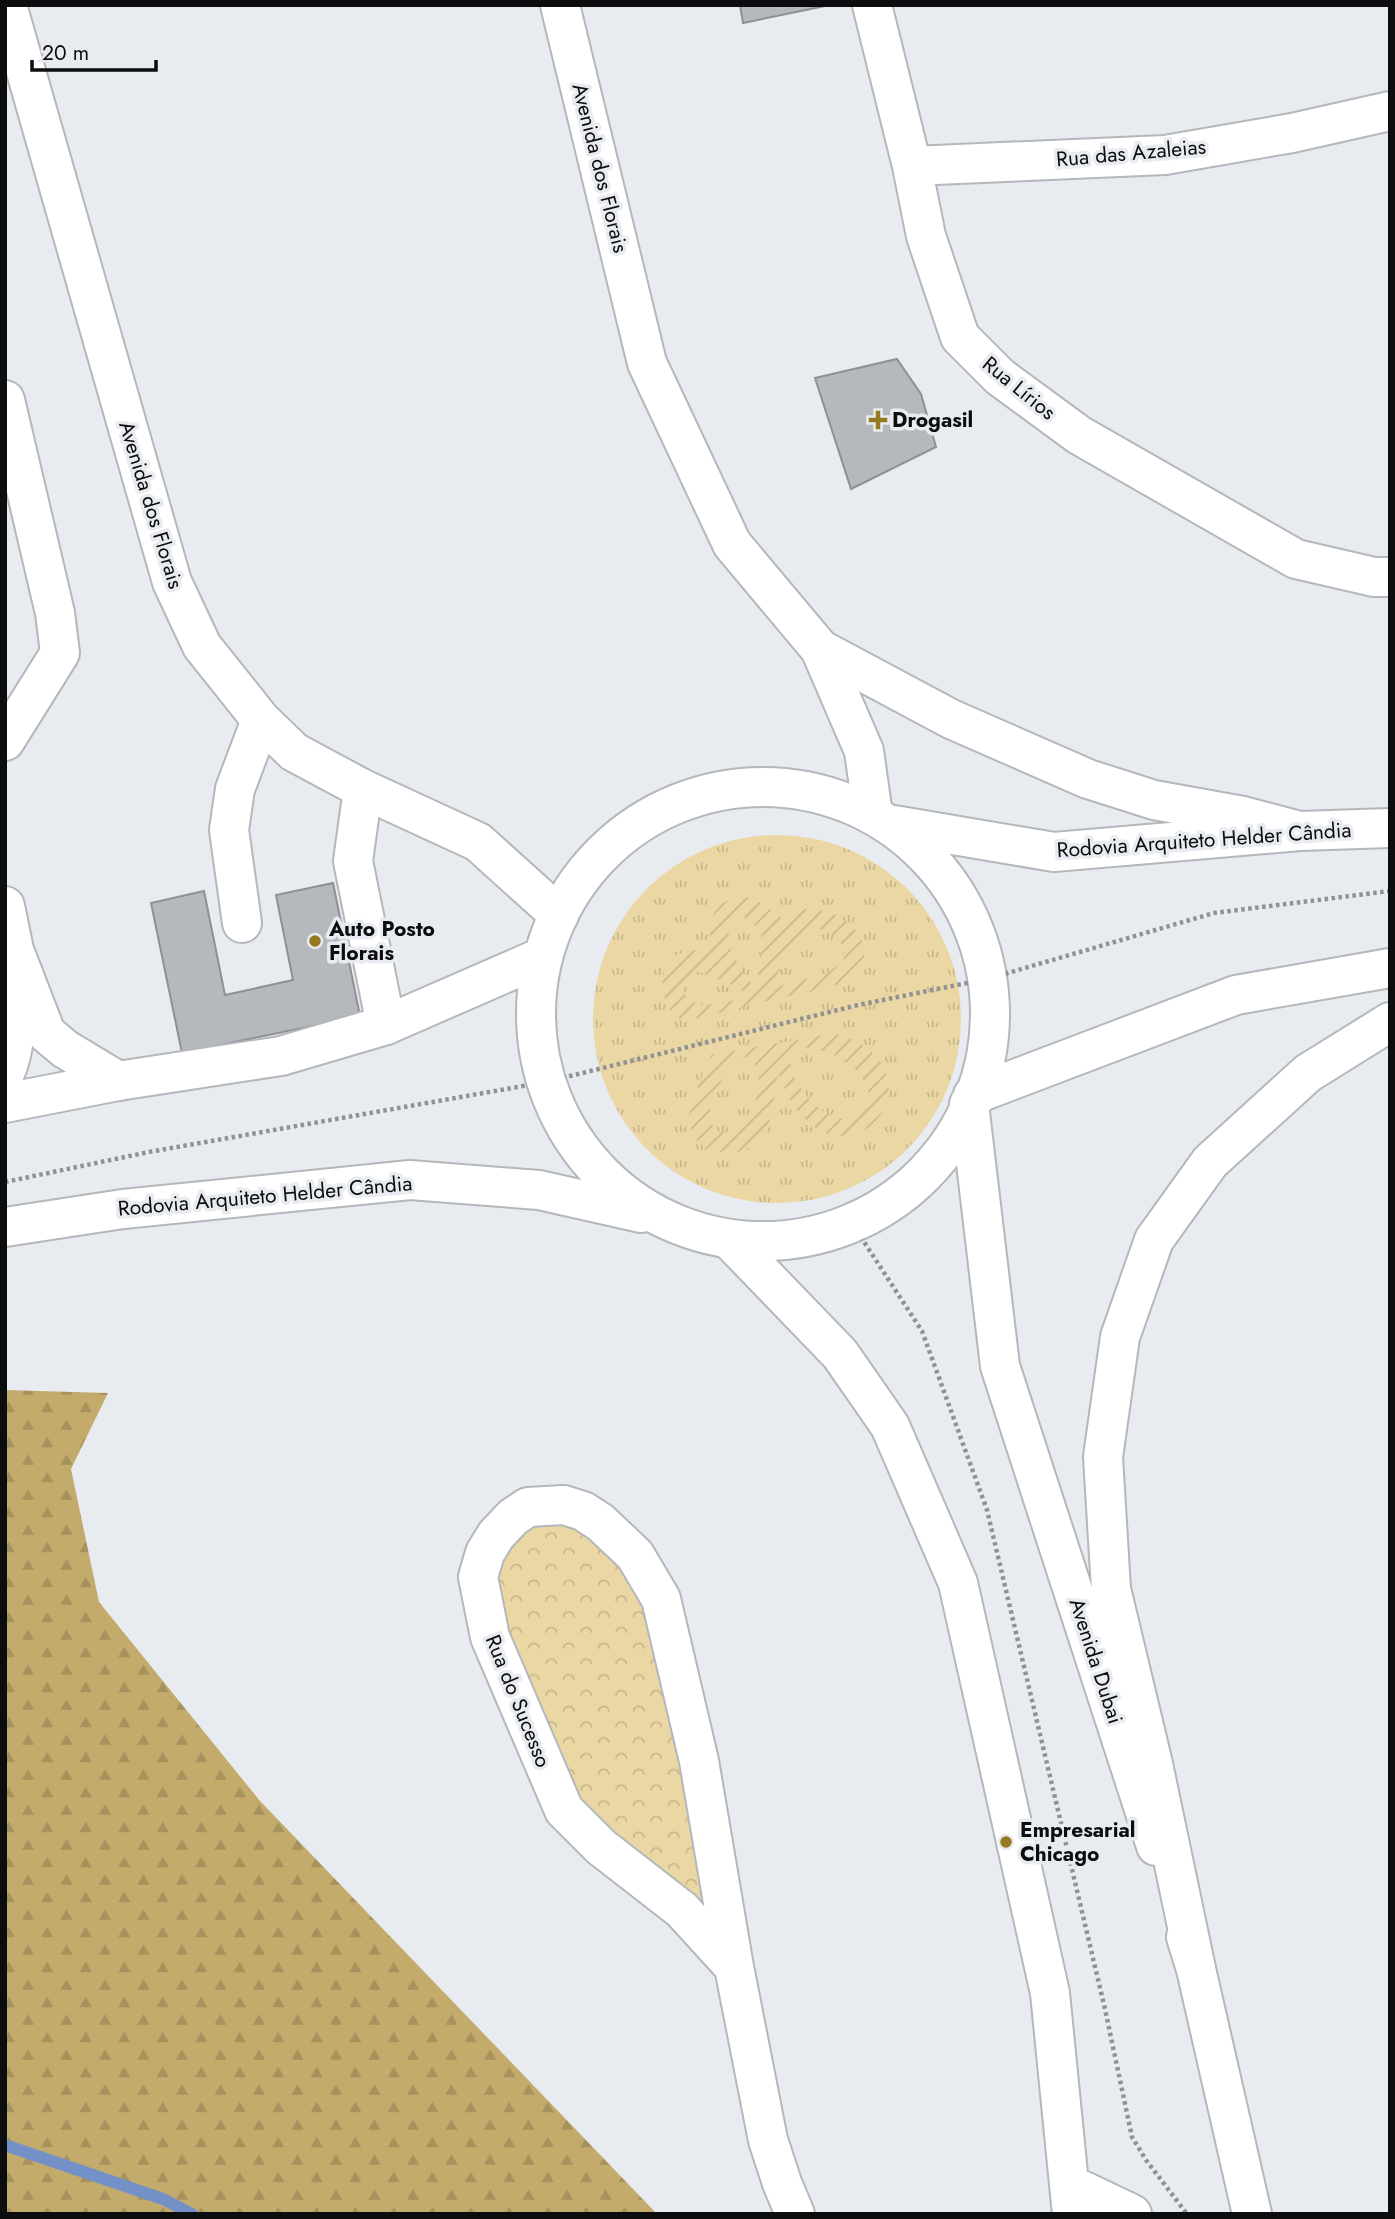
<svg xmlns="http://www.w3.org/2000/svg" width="1395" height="2219" viewBox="0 0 1395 2219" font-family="Jost,sans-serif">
	<defs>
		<pattern id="grass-tufts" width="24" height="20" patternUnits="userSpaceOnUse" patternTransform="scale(1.75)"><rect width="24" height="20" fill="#ebd7a4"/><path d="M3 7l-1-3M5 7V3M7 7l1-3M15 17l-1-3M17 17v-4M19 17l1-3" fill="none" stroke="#c8b78c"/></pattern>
		<pattern id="forest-firs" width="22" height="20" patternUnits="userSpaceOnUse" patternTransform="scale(1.75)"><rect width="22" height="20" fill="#c3ab6c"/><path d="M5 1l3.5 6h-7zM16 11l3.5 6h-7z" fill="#a6925c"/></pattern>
		<pattern id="park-crowns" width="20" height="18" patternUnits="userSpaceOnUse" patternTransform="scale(1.75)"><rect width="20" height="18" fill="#ebd7a4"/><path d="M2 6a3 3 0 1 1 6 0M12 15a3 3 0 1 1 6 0" fill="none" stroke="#c8b78c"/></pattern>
		<pattern id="garden-furrows" width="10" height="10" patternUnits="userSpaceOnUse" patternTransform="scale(1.75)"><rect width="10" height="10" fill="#ebd7a4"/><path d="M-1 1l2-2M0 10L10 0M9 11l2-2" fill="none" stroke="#c8b78c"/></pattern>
	</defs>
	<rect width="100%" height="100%" fill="#e8ebf0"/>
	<path fill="url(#grass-tufts)" d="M593 1019a184 184 0 1 1 368 0a184 184 0 1 1-368 0Z"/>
	<path fill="url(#forest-firs)" d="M5,1390L108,1393L71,1469L99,1602L260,1801L657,2214H5Z"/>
	<path fill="url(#park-crowns)" d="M534,1518H563L604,1539L660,1634L709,1916L593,1821L570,1791L508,1644L492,1576L509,1539Z"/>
	<path fill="url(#garden-furrows)" fill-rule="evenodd" d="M736,896C761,897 763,906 782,918C787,916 792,912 797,911C824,902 868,925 864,957C862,966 856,973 851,981L686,1021C683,1020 679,1019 676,1016C661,1005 657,972 671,959C680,950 698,950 709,949C711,920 707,910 736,896ZM742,917C750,920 759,926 761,935C763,945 760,977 754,984L749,981C738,964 713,931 742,917ZM818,928L839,938L843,948L844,961L827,973L776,987C774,969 799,931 818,928ZM699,971L739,988L744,993L743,997C731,1001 712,1007 699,1004C677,998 678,978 699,971Z
		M834,1033C842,1036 852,1039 859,1043C942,1091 830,1208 778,1074C773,1094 775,1119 762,1137C746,1160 699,1159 690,1128C685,1109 704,1074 711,1055ZM793,1047C823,1047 851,1057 866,1084C870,1091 871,1103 865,1110C840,1138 798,1095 792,1070C790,1063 790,1056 791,1049ZM748,1056C769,1071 755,1115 739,1131C687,1145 714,1070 748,1056Z"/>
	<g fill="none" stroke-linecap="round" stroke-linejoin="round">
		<path stroke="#7391c7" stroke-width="12" d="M5,2145L163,2199L192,2214"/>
	</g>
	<path fill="#b5b8bd" stroke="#8e9094" stroke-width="2" d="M740,5H830L743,23Z
		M897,359L921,394L936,447L851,489L815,378Z
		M333,883L360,1016L182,1053L151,903L204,891L225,995L293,980L276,895Z"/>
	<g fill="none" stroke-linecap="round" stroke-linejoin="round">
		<defs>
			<path id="minor" d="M7,5L172,582L202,646L261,720L294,752L363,789L478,842L559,915
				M560,5L647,363L732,544L820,649L864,751L873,815
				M872,5L912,166L926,236L960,337L1000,377L1079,435L1296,559L1374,577H1390
				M912,166L1165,155L1292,133L1390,111
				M5,400L55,613L60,653L5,741
				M363,789L353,861L386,1025
				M5,906L14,950L46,1033L65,1049L118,1081
				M242,923L229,830L235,789L261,720
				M5,1073C19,1042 14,1007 14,974
				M969,1104L1000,1366L1156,1846
				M729,1239L840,1354L890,1426L958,1583L1050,1993L1072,2214
				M1186,1937L1196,1969L1252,2214
				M734,1967L682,1910L601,1847L564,1810L490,1637L478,1577L485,1553L496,1535L513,1517L528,1507L564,1505L583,1511L600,1522L635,1555L661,1599L699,1761L734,1967L768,2140L782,2183L795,2214
				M1069,2184L1132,2214"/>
			<path id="major" d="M820,649L951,719L1088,779L1154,800L1243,816L1300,831
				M536 1014a227 227 0 1 1 454 0a227 227 0 1 1-454 0Z
				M894,825L1054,852L1300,831L1390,828
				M973,1095L1236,995L1390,968
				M5,1103L118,1081L281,1056L386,1025L542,957
				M5,1227L123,1209L410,1180L539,1190L641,1213
				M1196,1969L1153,1764L1111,1589L1103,1457L1120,1337L1154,1240L1210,1162L1308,1073L1390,1022"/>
		</defs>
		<use href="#minor" stroke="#b4b7bb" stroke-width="42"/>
		<use href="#major" stroke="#b4b7bb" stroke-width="42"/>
		<path stroke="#8f9195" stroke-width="4.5" stroke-dasharray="3.5 3.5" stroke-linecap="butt" d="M5,1182L149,1152L546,1082L858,1005L987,979L1214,913L1390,891
			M853,1225L922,1331L987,1510L1105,2009L1132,2137L1146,2160L1187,2214"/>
		<use href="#minor" stroke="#fff" stroke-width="38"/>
		<use href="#major" stroke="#fff" stroke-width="38"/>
	</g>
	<g fill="#967921" stroke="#e8ebf0" stroke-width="2.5">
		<path d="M874.5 409.5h7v7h7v7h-7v7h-7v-7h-7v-7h7z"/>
		<circle cx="315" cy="941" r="7"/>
		<circle cx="1006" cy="1842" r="7"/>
	</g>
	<g text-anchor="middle" stroke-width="7" stroke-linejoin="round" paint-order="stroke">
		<g font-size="21" fill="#0c0d0f" stroke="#e8ebf0">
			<text transform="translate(1131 153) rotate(-5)" y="7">Rua das Azaleias</text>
			<text transform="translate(600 168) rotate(76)" y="7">Avenida dos Florais</text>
			<text transform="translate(1019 388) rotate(39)" y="7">Rua Lírios</text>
			<text transform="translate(151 505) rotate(73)" y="7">Avenida dos Florais</text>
			<text transform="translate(1204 840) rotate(-4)" y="7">Rodovia Arquiteto Helder Cândia</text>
			<text transform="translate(265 1196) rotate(-5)" y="7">Rodovia Arquiteto Helder Cândia</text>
			<text transform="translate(1096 1661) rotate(72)" y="7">Avenida Dubai</text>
			<text transform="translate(518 1701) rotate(68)" y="7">Rua do Sucesso</text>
		</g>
		<g font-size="21" font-weight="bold" fill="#0c0d0f" stroke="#e8ebf0" text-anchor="start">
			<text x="892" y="427">Drogasil</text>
			<text x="329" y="936">Auto Posto<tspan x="329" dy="24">Florais</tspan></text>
			<text x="1020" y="1837">Empresarial<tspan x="1020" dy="24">Chicago</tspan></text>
		</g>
	</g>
	<rect width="1395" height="2219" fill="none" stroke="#0c0d0f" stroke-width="14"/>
	<path d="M32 60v10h124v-10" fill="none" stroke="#0c0d0f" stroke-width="3.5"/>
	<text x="42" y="60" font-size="21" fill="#0c0d0f" stroke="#e8ebf0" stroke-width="5" paint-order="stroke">20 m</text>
</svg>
